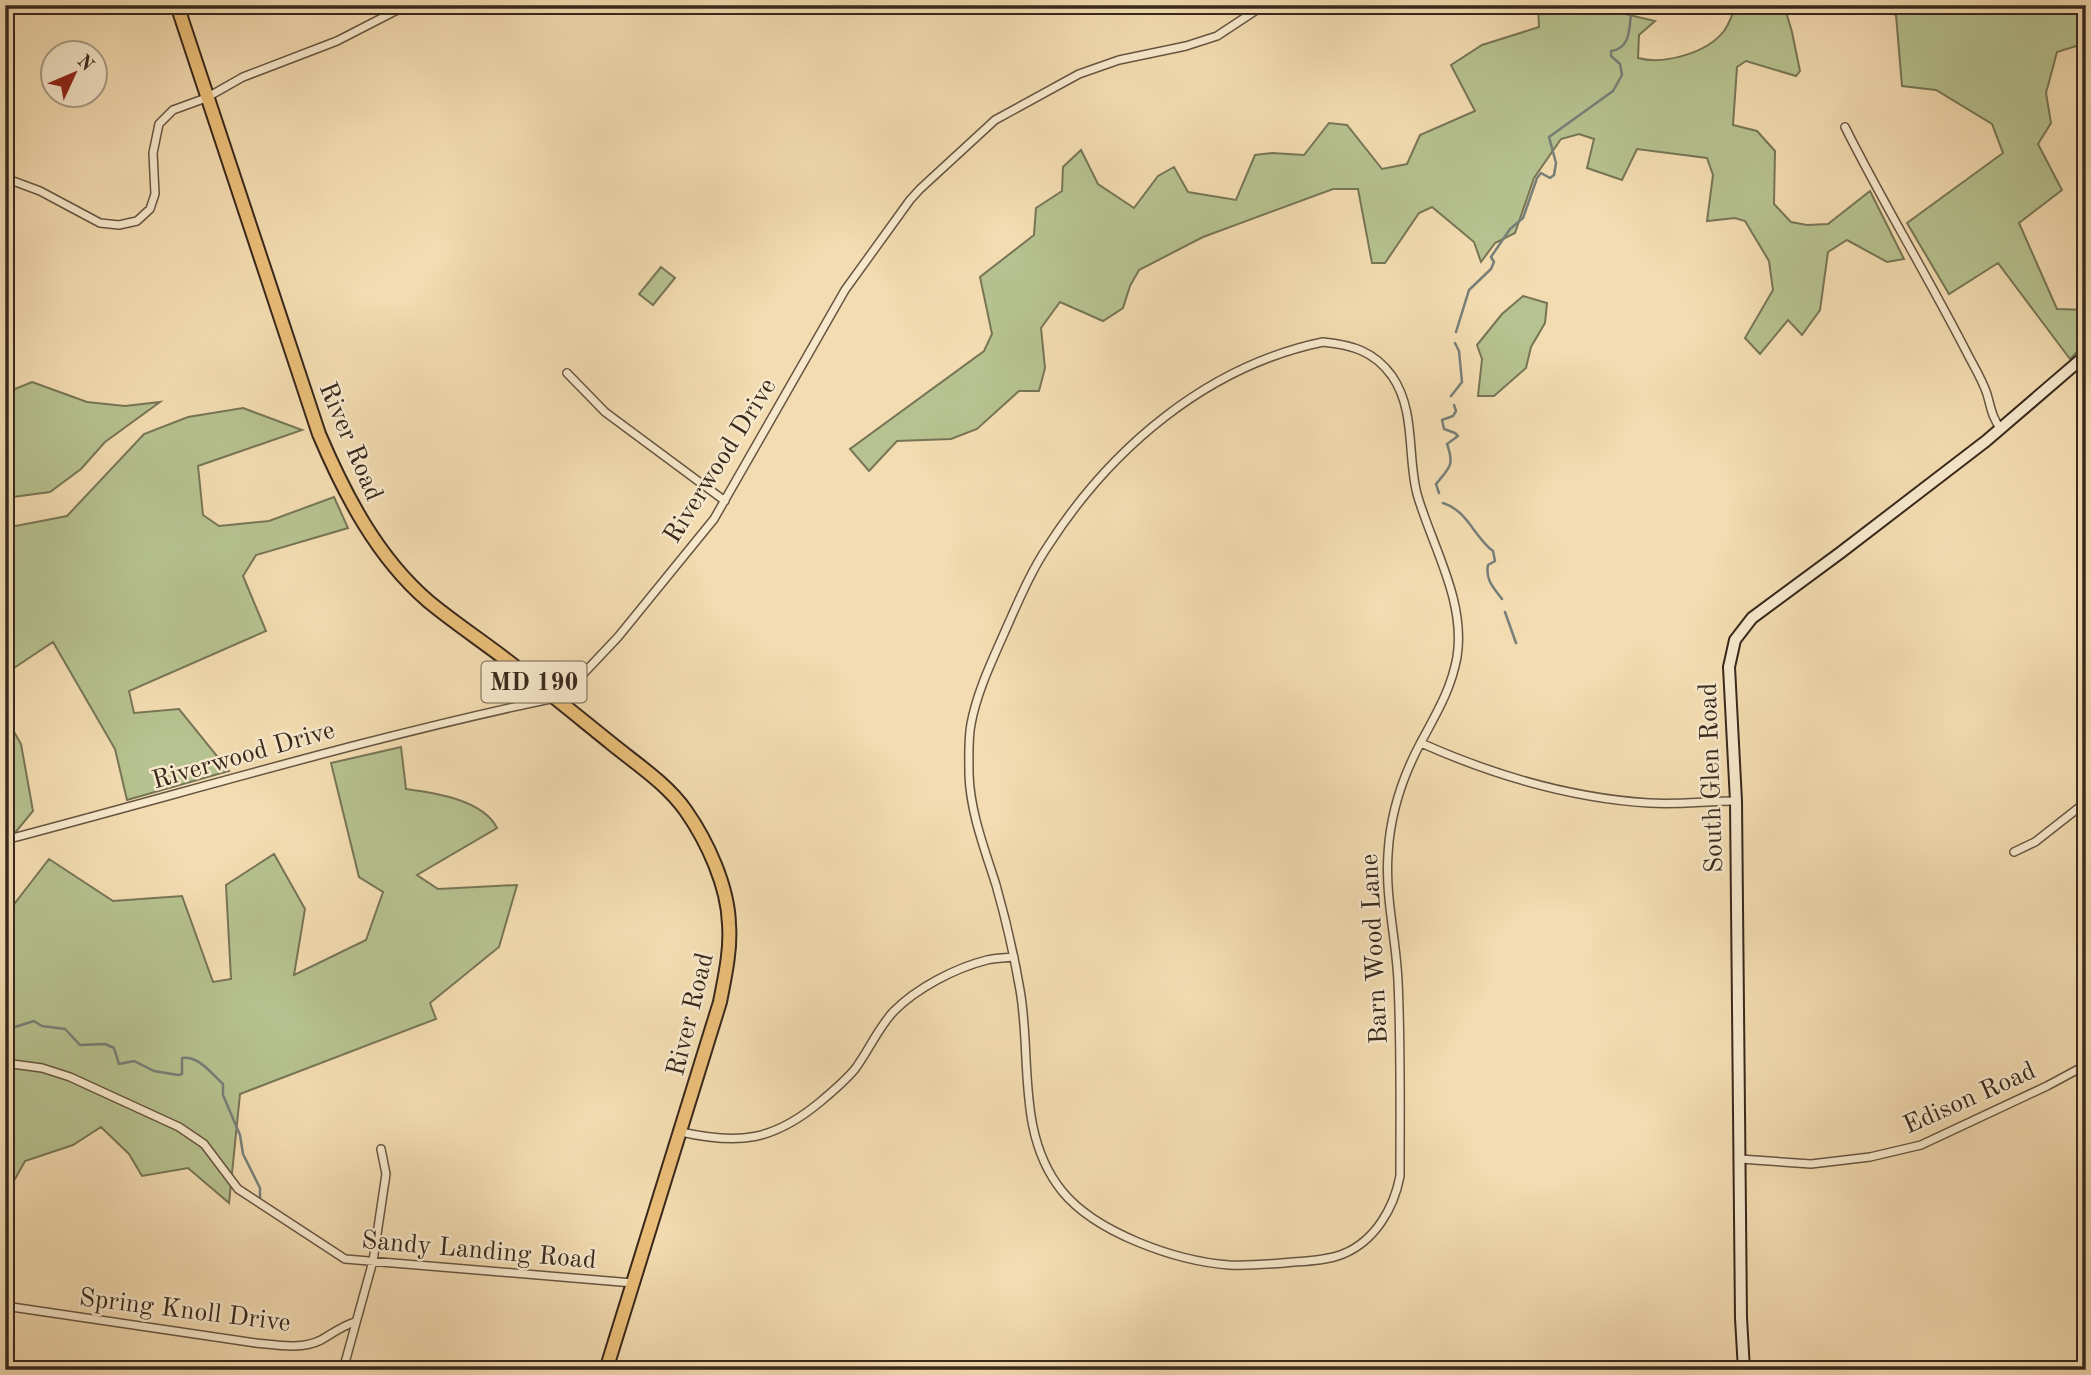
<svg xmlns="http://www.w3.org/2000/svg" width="2091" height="1375" viewBox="0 0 2091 1375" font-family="'Old Standard TT',serif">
	<rect width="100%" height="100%" fill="#f3dcb1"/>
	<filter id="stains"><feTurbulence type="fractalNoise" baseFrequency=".00286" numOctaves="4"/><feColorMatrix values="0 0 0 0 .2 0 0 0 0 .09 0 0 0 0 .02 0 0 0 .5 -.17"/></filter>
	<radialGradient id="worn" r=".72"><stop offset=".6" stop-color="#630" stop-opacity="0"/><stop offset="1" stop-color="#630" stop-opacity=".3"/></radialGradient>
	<path fill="#b6c28f" stroke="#777556" stroke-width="2" d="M1538,5H1620L1625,14L1655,21L1639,35L1638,58C1664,65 1707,53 1724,31C1729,24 1733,13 1735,5H1784L1792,32L1800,71L1796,76L1746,61L1737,67L1733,125L1757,131L1775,151L1774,204L1791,222L1807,225L1828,224L1870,191L1904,259L1887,262L1847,240L1828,252L1820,310L1802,335L1788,320L1760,354L1745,338L1773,290L1769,261L1745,221L1735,218L1707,221L1713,175L1707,158L1637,149L1622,180L1587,168L1594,139L1579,134L1561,139L1534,178L1515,233L1495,243L1481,262L1474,242L1432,207L1419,213L1385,263H1372L1358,189H1333L1203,237L1139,270L1130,286L1123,308L1103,321L1060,302L1041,328L1045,368L1039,391H1019L977,429L951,439L897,441L869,471L850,449L984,351L992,334L980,277L1034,235L1036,208L1062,191L1063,167L1081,150L1098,184L1134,208L1158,176L1174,167L1188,192L1236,200L1255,155L1272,153L1304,155L1329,123L1347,125L1382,169L1407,164L1420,135L1475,111L1451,65L1482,45L1539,27Z
		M1869,5H2086V43L2057,52L2046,93L2051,123L2038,144L2062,190L2019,223L2057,309L2086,310V343L2070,359L1998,263L1949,294L1907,223L2003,153L1992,124L1936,90L1902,86L1896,15Z
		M661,267L675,278L653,305L639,294Z
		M1523,296L1547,303L1545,323L1531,347L1526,368L1494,396H1478L1482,359L1477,345L1502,314Z
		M32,382L87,402L125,406L160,402L105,442L81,469L50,492L5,498V393Z
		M243,408L302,430L198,466L203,515L219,526L269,521L334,497L348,528L256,555L243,576L266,631L129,691L134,713L179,709L229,771L127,800L115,749L53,642L5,674V528L67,516L144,434L188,417Z
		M5,716L21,744L33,811L5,845Z
		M401,747L406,789C436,793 483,800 497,828L417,875L438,889L517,885L499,947L430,1003L436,1019L240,1094L229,1203L188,1168L142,1176L129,1154L101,1127L73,1145L25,1161L5,1197V916L49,859L113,901L182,896L213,982L231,979L226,885L274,854L305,909L294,975L366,940L383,892L359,877L331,763Z"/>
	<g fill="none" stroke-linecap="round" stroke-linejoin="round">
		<path stroke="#777f79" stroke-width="2.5" d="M1456,332L1469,290L1491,269L1494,262L1491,257L1510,229L1523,218L1537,178L1541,173L1550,178L1554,175L1556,163L1549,137L1613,91L1622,75L1620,64L1611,56V51C1630,48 1629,31 1631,14
			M1451,396L1462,382L1459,351L1455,343
			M1439,493L1436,484C1449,468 1455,466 1447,444L1458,436L1455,433L1444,429L1442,420L1453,416L1456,411L1454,405
			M1443,503C1468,511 1474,537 1493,551L1495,561L1488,565C1485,580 1494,588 1502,599
			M1505,612L1516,643
			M5,1030L34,1021L42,1026L65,1029L80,1045L105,1044L114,1048L119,1064L134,1061L154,1071L178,1075L182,1074V1058C199,1056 211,1073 223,1084V1095L240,1135L243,1154L260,1188V1200"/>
		<defs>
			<path id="minor" d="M1845,127C1883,203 1927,275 1966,351C1973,365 1982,379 1987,394C1991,408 1992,418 2001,429
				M5,178L40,191L100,223L119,225L137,221L150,209L155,194L153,153L159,124L173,110L206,98L243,77L337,41L407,5
				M1323,342C1352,345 1374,351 1392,376C1416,411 1407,455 1417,494C1432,546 1466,601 1457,657C1451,690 1436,714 1420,744C1402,778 1390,816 1388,854C1385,897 1396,938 1398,981C1401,1045 1400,1111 1400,1176C1394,1208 1375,1241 1343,1254C1329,1260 1309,1261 1294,1262C1273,1264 1250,1266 1229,1265C1176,1261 1096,1233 1062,1191C1016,1134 1032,1057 1020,990C1014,955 1006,920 996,885C985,850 970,812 969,774C969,758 968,739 971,724C977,691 993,659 1006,629C1018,602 1031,571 1048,546C1111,448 1207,366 1323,342Z
				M567,373L605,412L725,501
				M1421,743C1493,775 1569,798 1649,803C1678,805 1707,801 1736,801
				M5,840C188,792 369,737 555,698L566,692L618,637L714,519L845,290L910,200L920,189L995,120L1079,74L1119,60L1186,46L1217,36L1264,5
				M2014,852L2035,842L2086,802
				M5,1063L42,1068L70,1077L179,1127L204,1144L238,1189L345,1259L633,1283
				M681,1132C739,1145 773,1141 820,1102C832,1092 845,1081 855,1069C869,1050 878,1028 894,1011C917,988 955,968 987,960C995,958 1005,958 1014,957
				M1740,1159L1811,1164L1870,1157L1921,1145L2047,1086L2086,1065
				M5,1306L256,1343C277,1345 301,1350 321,1340C333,1333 342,1326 355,1322
				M343,1370L373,1261L386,1174L381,1149"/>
			<path id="secondary" d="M1744,1370L1741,1318L1736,801L1729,667L1735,640L1752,618L1840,553L1986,441L2086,355"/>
			<path id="primary" d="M177,5L319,434C345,495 377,557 428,601C452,621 479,639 504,658C541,686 576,715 612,744C638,765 667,784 686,811C707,841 728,886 729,924C731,950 725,976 720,1002L606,1370"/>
		</defs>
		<use href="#minor" stroke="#675541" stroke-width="10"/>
		<use href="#secondary" stroke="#38281c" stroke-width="14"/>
		<use href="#primary" stroke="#38281c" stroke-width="16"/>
		<use href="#minor" stroke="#f7e8cc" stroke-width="7"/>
		<use href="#secondary" stroke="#f7e8cc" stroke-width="10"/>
		<use href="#primary" stroke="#eabe78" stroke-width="12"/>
	</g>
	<g text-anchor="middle" stroke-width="5" stroke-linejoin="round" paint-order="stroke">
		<rect fill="#f7e8cc" stroke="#716251" stroke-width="2" x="481.5" y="661.5" width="105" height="41" rx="5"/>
		<g font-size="24" font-weight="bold" fill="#38281c">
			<text x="534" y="690">MD 190</text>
		</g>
		<g font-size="26" fill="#38281c" stroke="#f7e8cc">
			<text transform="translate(352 441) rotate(67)" y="9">River Road</text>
			<text transform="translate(719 460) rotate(-58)" y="9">Riverwood Drive</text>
			<text transform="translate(243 754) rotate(-16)" y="9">Riverwood Drive</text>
			<text transform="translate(1710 778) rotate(-92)" y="9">South Glen Road</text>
			<text transform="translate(1373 949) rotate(-93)" y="9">Barn Wood Lane</text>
			<text transform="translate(689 1014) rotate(-76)" y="9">River Road</text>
			<text transform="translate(1969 1097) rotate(-24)" y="9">Edison Road</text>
			<text transform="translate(479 1249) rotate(5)" y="9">Sandy Landing Road</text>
			<text transform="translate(185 1309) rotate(7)" y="9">Spring Knoll Drive</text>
		</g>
	</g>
	<rect width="2091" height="1375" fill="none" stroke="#f3dcb1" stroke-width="28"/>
	<rect x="7" y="7" width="2077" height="1361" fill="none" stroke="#38281c" stroke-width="3.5"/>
	<rect x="14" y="14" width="2063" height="1347" fill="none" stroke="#38281c" stroke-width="2"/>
	<g transform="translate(74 74) rotate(46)"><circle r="33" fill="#f7e8cc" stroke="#ab9b86" stroke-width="2"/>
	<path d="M0-5L12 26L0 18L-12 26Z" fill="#8f2418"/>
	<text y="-10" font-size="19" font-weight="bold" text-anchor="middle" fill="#38281c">N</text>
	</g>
	<rect width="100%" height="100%" filter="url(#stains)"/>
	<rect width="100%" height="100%" fill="url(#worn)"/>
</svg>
